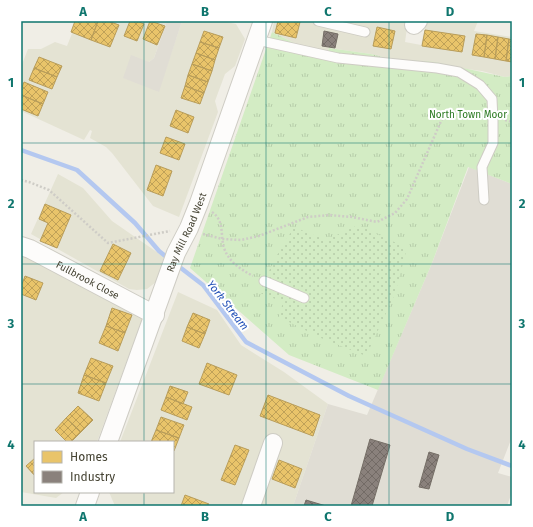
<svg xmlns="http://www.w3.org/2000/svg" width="533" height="527" viewBox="0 0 533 527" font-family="'Fira Sans',sans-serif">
	<defs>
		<pattern id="grass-tufts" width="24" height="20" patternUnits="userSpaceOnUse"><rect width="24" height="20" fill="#d3ecc4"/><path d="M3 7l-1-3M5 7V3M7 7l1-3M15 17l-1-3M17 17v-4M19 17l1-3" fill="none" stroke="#b6cca9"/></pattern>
		<pattern id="garden-dots" width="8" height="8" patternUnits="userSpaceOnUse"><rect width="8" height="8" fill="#d3ecc4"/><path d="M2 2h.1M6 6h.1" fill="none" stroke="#b6cca9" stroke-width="1.8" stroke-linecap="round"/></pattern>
		<pattern id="homes-cross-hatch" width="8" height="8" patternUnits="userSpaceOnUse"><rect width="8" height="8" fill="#e9c46a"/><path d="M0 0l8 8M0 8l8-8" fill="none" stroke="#bfa158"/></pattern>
		<pattern id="industry-cross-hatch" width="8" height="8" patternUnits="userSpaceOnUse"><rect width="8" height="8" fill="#8a817c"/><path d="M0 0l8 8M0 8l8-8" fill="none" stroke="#736b66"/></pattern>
	</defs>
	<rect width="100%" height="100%" fill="#f0eee6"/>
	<path fill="#e4e3d3" d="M77,21H167L154,58L149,62L158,92L182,21H222L236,24L245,39L235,66L225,74L215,101L218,112L179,217L153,206L112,153L106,147L90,138L92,131L90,130L84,140L21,111V67L28,49H41L55,42L67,46Z
		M274,21H408L405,42L421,45L426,23L428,21H478L474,31L512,37V76L505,77L482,71L391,59L371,54L329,48L328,52L304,48L272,32Z
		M58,174L83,188L112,221L164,257L156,282L147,289L137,290L129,289L31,234Z
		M21,253L143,317L97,442H35V492H64L56,498L21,492Z
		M178,292L217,310L241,345L284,372L328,404L293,506H115L109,492H173V442H120Z"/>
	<path fill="#e0ddd4" d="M167,21H182L159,92L123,78L131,55L149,62L154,58Z
		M469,167L512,184V437L498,473L512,477V492L507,506H293L328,404L367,415L432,263Z"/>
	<path fill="url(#grass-tufts)" d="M272,32L304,48L328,52L329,48L371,54L391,59L435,62L505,77L512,76V184L468,167L432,263L378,390L289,355L190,268Z"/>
	<path fill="url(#garden-dots)" d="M358,225L407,248L395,294L366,356L321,338L279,317L283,302L260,293C268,269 281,248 294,227L326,240Z"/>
	<path fill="url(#homes-cross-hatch)" stroke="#b89d5a" d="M75,21H98L91,40L71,32Z
		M98,21H108L119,25L110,47L91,40Z
		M130,21H137L144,24L137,41L124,36Z
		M150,21L165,26L157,45L143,39Z
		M278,21L300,22L296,38L275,33Z
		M377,27L395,31L391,49L373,46Z
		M425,30L465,36L462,52L422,46Z
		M204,31L223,37L219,48L200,42Z
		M476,34L487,35L484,57L472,55Z
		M487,35L498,37L495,59L484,57Z
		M498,37L509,39L506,61L495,59Z
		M509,39L512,40V62L506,61Z
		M200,42L219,48L215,60L196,53Z
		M196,53L215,60L212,71L192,64Z
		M39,57L62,66L57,77L34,68Z
		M192,64L212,71L208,82L188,75Z
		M34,68L57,77L52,89L29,80Z
		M188,75L208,82L204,93L185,86Z
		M24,82L48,92L43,104L21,95V90Z
		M185,86L204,93L200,104L181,98Z
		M21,95L43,104L38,116L21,109Z
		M176,110L194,117L188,133L170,126Z
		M166,137L185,144L179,160L160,153Z
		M156,165L172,171L163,196L147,190Z
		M45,204L71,215L57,248L40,241L48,223L39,219Z
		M113,244L131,253L118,280L100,271Z
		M25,276L43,283L36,300L21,294V287Z
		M112,308L132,315L125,333L106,326Z
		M193,313L210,320L205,334L187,327Z
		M106,326L125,333L118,351L99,343Z
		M187,327L205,334L199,348L182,341Z
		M91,358L113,366L106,383L84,375Z
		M207,363L237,375L229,395L199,384Z
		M84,375L106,383L99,401L78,393Z
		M170,386L188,392L183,404L166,397Z
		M268,395L320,415L313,436L260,416Z
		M166,397L192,407L187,420L161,410Z
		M78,406L93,420L81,432L66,418Z
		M161,417L184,425L179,438L156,430Z
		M66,418L81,432L71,442H67L55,430Z
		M156,430L179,438L174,451H173V442H151Z
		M235,445L249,450L235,485L221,480Z
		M35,458V476L26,466Z
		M279,460L302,469L295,488L272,479Z
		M185,495L209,504L208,506H181Z"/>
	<path fill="url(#industry-cross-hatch)" stroke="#756e66" d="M324,31L338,34L335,48L322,46Z
		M370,439L390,445L372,506H351Z
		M429,452L439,455L429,489L419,487Z
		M306,500L326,506H304Z"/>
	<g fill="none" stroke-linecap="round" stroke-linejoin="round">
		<path stroke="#b4c8f0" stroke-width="4.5" d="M21,150L77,170L135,223L159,251L169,259
			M177,265L203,285L246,342L349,396L467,449L512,466"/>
		<defs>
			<path id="service" d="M318,21L365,32
				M257,40L338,58L437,68L459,72L480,85L492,99L493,120V143L482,167L484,200
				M264,281L304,298"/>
			<g id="minor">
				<path d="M414,25L418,21"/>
				<path id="s1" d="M21,246L30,249L155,315"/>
				<path id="s2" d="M108,442L176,253L189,228L199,203L263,21"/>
				<path d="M85,506L90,492"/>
				<path d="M251,506L273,443"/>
			</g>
		</defs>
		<use href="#service" stroke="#ceccc4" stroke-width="11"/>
		<use href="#minor" stroke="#ceccc4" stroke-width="20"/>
		<path stroke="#ceccc6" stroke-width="2.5" stroke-dasharray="2 2" stroke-linecap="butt" d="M505,120L512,122
			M21,180L29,182L49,190L108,243L170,231
			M212,212C225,221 220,235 224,248C229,262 240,269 253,276
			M203,234L222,239L241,240L259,236L308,217L329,215L352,217L377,222L395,213L407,199L442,119L447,113L460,112L482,117"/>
		<use href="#service" stroke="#fdfcfb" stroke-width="9"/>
		<use href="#minor" stroke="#fdfcfb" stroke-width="18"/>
	</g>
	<path fill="none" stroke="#0f766e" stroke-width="1" stroke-opacity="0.55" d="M144,21V442M266,21V506M389,21V506M21,143H512M21,264H512M21,384H512M144,492V506"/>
	<g text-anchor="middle" stroke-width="4" stroke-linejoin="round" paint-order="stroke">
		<g font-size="10" fill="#2c7a22" stroke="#fff">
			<text x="468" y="118">North Town Moor</text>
		</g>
		<g font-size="10" fill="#454333" stroke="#fff">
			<text dy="4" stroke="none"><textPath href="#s2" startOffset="224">Ray Mill Road West</textPath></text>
			<text dy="4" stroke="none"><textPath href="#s1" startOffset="75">Fullbrook Close</textPath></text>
		</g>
		<g font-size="11" font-style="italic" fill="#2553b8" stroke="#fff">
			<text transform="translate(228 305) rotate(52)" y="4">York Stream</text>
		</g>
	</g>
	<rect width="533" height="527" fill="none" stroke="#ffffff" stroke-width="44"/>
	<rect x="34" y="441" width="140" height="52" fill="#ffffff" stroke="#b5b4ad"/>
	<rect x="42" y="451" width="20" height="12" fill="#e9c46a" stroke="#b5b4ad"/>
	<text x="70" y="461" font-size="12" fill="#454333">Homes</text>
	<rect x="42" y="471" width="20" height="12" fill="#8a817c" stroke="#b5b4ad"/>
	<text x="70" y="481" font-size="12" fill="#454333">Industry</text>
	<rect x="22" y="22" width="489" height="483" fill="none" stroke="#0f766e" stroke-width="1.5"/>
	<g font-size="13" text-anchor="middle" font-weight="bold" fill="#0f766e">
		<text x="83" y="16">A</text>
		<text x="205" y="16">B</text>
		<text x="328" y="16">C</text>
		<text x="450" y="16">D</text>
		<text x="11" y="87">1</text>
		<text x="522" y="87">1</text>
		<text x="11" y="208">2</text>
		<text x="522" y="208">2</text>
		<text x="11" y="328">3</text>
		<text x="522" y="328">3</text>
		<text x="11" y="449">4</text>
		<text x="522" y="449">4</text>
		<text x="83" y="521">A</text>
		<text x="205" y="521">B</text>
		<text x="328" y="521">C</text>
		<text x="450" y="521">D</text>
	</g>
</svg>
